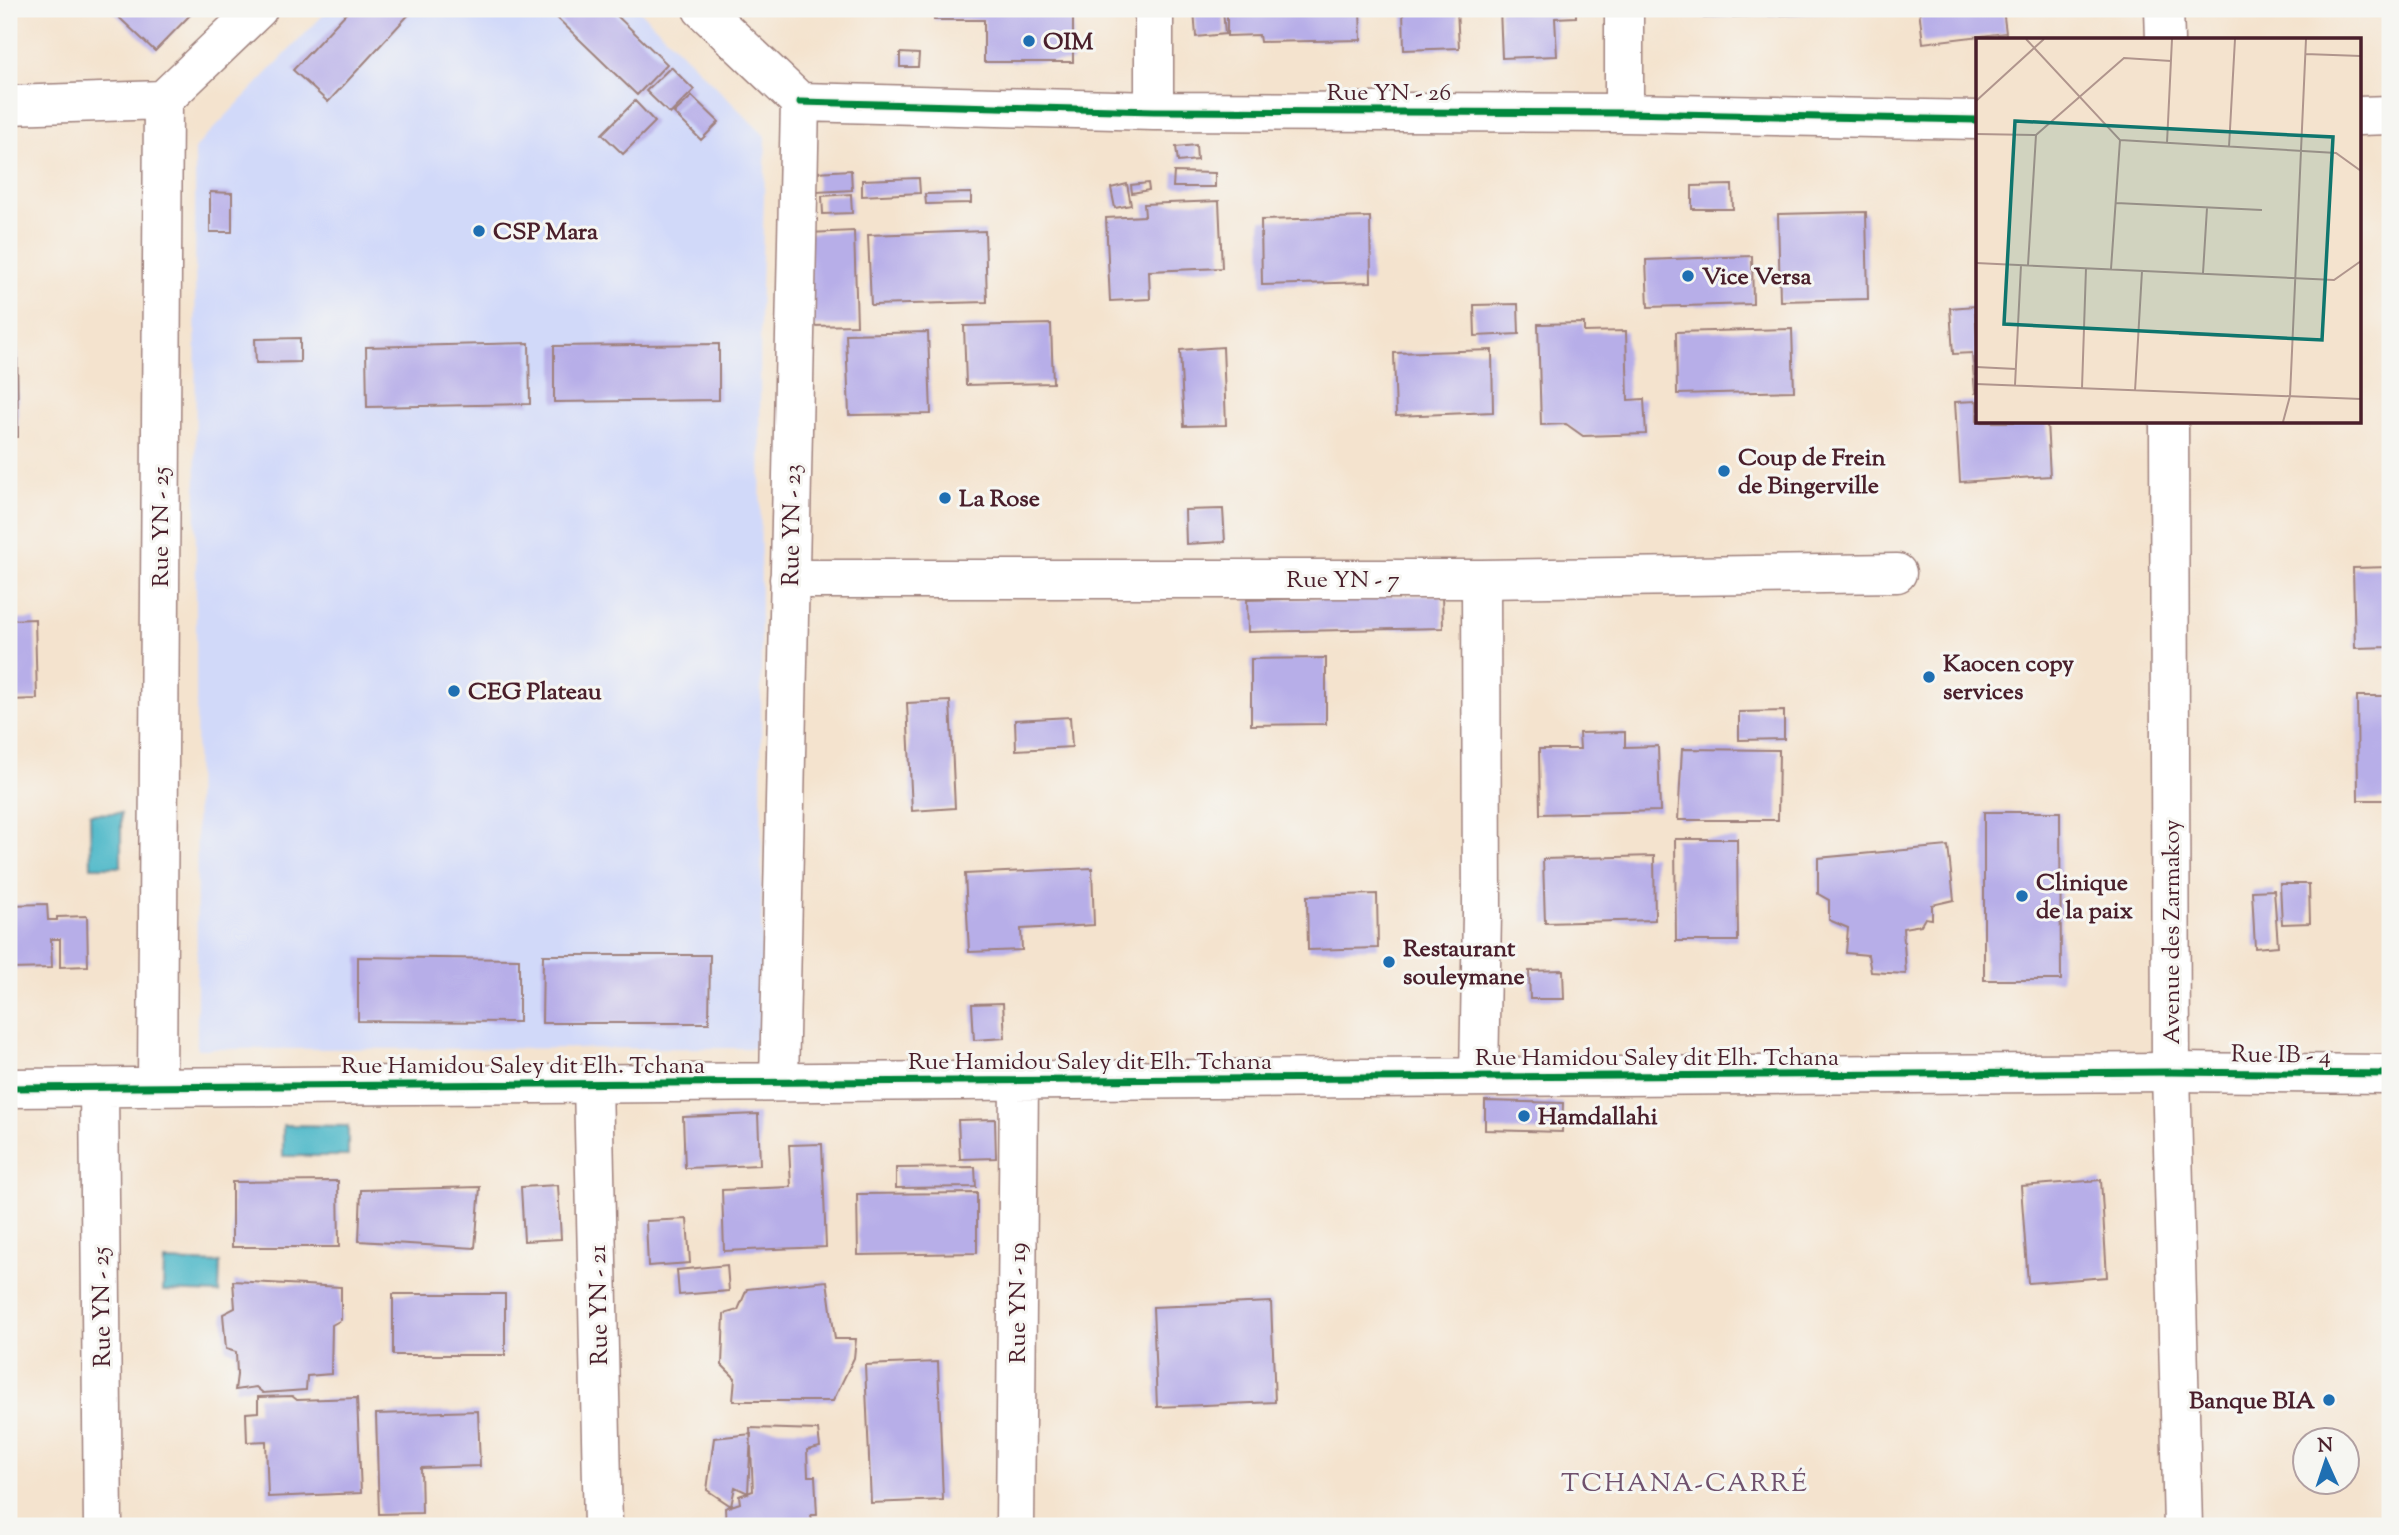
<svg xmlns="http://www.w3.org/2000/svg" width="2399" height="1535" viewBox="0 0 2399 1535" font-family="'Sorts Mill Goudy',serif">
	<rect width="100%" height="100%" fill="#f6f6f2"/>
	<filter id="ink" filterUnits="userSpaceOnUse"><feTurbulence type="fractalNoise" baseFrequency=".0143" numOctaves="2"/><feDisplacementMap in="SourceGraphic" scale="14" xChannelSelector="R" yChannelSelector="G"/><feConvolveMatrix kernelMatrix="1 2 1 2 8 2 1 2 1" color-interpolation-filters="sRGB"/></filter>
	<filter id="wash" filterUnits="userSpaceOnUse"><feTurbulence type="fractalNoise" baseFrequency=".00686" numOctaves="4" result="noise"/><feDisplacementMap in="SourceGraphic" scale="28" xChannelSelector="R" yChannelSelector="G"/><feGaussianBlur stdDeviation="1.57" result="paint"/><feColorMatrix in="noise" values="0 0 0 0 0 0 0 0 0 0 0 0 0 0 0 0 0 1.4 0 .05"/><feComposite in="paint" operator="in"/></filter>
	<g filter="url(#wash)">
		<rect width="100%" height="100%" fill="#f4e3ce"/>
		<path fill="#d1d9f9" d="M329,9H638L766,137L760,315L762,1048L197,1049L195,148Z"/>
		<path fill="#4cb7c8" stroke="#4b6b7a" stroke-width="2" d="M121,813V867H91L90,814Z
			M283,1125L348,1126V1156H283Z
			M164,1261L220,1263L219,1293L163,1291Z"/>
		<g id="blocks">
			<path fill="#b7aee8" d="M110,9H196L155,51Z
				M350,9H414L328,102L293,70Z
				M548,9H610L667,64L637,95Z
				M934,9H1073V62H984V20H934Z
				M1194,9H1223L1225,34L1196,37Z
				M1227,9H1360L1361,40L1260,42L1259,35L1227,36Z
				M1403,9H1457L1459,48L1404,50Z
				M1500,9H1576V17L1555,18L1557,56L1502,58Z
				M1703,9H1833V13L1704,18Z
				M1919,9H2003L2006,33L1923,43Z
				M900,53L919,54L918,67H900Z
				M671,67L694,90L670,114L646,91Z
				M692,96L719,122L701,140L674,113Z
				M635,101L655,122L623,154L602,134Z
				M1196,145L1197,160L1178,162L1176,147Z
				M851,170L852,190L817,192L816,172Z
				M1174,172L1215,173V187H1173Z
				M919,178L920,193L862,196V180Z
				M1148,183L1149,190L1132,193L1131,185Z
				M1127,184L1131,205L1115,208L1111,188Z
				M1732,185L1733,209H1692V186Z
				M210,192L232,193V232H210Z
				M971,193V203L926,204L925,194Z
				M851,194L852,213L823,214L822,196Z
				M1219,201L1222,268L1149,271L1150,299L1110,301L1106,218L1145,216L1144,204Z
				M1866,212L1868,299L1780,301L1778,214Z
				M1370,217L1371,282L1262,285L1261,220Z
				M854,231L857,325L811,326L808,233Z
				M985,231L987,302L871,305L868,235Z
				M1752,256L1753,304L1648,307L1646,260Z
				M1518,304L1519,334L1475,336L1474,305Z
				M1975,306L1977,337V393H1975L1972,353L1953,354L1950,308Z
				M1584,323V332L1626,331L1628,400L1644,399L1646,434L1583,436L1566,424L1541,425L1538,324Z
				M1051,324L1053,383L966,385L964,326Z
				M1792,329L1794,391L1677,394L1676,332Z
				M928,332L931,414L849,415L846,334Z
				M9,335H17L18,437H9Z
				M300,338V362L256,363L255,339Z
				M529,343L530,404L367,407L366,347Z
				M719,344V400L554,402V346Z
				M1223,347L1226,425L1184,426L1180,350Z
				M1492,350L1493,412L1396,416L1394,353Z
				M1977,401V422H2047L2050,476L1960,482L1955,402Z
				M1223,509L1225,542L1186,544L1185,510Z
				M2390,567V647L2355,648L2353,568Z
				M1442,595L1443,628L1248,632L1247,600Z
				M35,619L37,699L9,700V620Z
				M1326,658V724L1251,725V659Z
				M2357,696H2390V800H2358Z
				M950,701L955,808L912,811L907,703Z
				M1784,711V739L1739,740V712Z
				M1070,717L1072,747L1016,750L1015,720Z
				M1625,732V747L1658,746L1660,811L1540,814L1539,749H1580L1579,733Z
				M1682,749L1779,750L1778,820H1678Z
				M9,800H11L13,876H9Z
				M1984,812H2060L2061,980H1984Z
				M1675,839H1737L1738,941H1676Z
				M1948,846L1954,900L1932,905V919L1925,918L1921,925L1903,928L1906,974L1871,972L1868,955L1846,953L1848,928L1829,920V900L1818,894V858Z
				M1654,856L1655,920L1545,923L1543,859Z
				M1092,868L1094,925L1021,929L1022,950L969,952L965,874Z
				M2280,884H2309L2310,923L2282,924Z
				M2274,890L2278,946L2255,948L2252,891Z
				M1377,894L1378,948L1308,950L1307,896Z
				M47,904L48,920H57V917L87,916L88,966L60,967V939H51L52,968L9,969V905Z
				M543,955H710L709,1023H542Z
				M358,957L519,959V1022L358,1021Z
				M1563,970L1564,999H1530L1529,971Z
				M1003,1003L1005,1038L974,1040L972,1004Z
				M1485,1101L1563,1103L1562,1132L1485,1130Z
				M758,1114L760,1165L685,1168L683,1117Z
				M995,1119L996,1158L960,1159L958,1120Z
				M822,1144L826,1247L724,1251L722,1190L791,1187L789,1145Z
				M975,1167L976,1187L896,1188V1168Z
				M2101,1180L2107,1277L2028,1283L2021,1186Z
				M338,1181L339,1247H232V1182Z
				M558,1185L561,1239L524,1241L521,1187Z
				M480,1187L475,1248L359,1241L361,1190Z
				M977,1193V1253L858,1255L857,1194Z
				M687,1219L690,1263L648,1266L646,1221Z
				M727,1265L729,1291L679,1295L677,1270Z
				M233,1281L341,1287V1320L332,1325L331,1374L307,1376L306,1390L263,1393L256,1387L235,1390L237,1375L236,1352L226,1349L223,1314L235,1308Z
				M827,1281L835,1339H856L854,1358L833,1401H733L735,1378L722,1365L724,1314L738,1310L747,1289Z
				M393,1294H505V1355H393Z
				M1271,1302L1275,1402L1157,1407L1153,1307Z
				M938,1362L943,1500L871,1503L865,1365Z
				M292,1396L297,1400L357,1398L361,1493L268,1497L266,1441L247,1442L246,1413L258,1412V1397Z
				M478,1411L480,1466L421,1468L422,1513L379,1514L376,1414Z
				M750,1428L818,1430L820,1447L807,1450L808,1476H815L817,1515H811L813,1526H726L725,1508L740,1503L739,1496L753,1491Z
				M751,1434L748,1493L735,1487L731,1506L707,1490L714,1438Z"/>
		</g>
	</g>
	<g filter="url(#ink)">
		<use href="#blocks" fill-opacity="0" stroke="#9f817c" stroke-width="2"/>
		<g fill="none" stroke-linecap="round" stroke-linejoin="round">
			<defs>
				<path id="street" d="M702,9L800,102L779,1082
					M1154,9V111
					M1624,9V113
					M800,102L1154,111L1624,113L1977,120
					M9,105L163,100
					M2359,116L2390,115
					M789,579H1481L1897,573
					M1479,1077L1482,913L1481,579
					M593,1084L603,1526
					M157,1086L163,100L258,9
					M99,1087L103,1526
					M9,1088L2171,1072L2390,1074
					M1015,1526L1019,1081"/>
				<path id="secondary" d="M2164,9L2165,40
					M2169,422L2171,1072L2183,1526"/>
			</defs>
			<use href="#street" stroke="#9f817c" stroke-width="41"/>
			<use href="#secondary" stroke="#9f817c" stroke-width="41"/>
			<path stroke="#9f817c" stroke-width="4.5" stroke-dasharray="5 5" stroke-linecap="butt" d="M452,1526L563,1523"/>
			<use href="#street" stroke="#fff" stroke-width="38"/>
			<use href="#secondary" stroke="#fff" stroke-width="38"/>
			<defs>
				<path id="cycleway" d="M800,102L1154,111L1624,113L1977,120
					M9,1088L2171,1072L2390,1074"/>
			</defs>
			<use href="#cycleway" stroke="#f6f6f2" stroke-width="11"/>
			<use href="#cycleway" stroke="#00873e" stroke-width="7"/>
		</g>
	</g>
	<g fill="#1f6fb2" stroke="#f6f6f2" stroke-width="2.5">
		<circle cx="1029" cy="41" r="7"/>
		<circle cx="479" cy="231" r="7"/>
		<circle cx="1688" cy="276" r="7"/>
		<circle cx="1724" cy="471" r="7"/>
		<circle cx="945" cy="498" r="7"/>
		<circle cx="1929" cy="677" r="7"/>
		<circle cx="454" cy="691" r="7"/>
		<circle cx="2022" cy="896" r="7"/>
		<circle cx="1389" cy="962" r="7"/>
		<circle cx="1524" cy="1116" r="7"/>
		<circle cx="2329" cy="1400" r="7"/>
	</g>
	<g text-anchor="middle" stroke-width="6" stroke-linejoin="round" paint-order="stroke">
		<g font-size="24" font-weight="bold" fill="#4a1f2b" stroke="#f6f6f2" text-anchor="start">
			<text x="1043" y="49">OIM</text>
			<text x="493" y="239">CSP Mara</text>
			<text x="1702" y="284">Vice Versa</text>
			<text x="1738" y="465">Coup de Frein<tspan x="1738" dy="28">de Bingerville</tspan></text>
			<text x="959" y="506">La Rose</text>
			<text x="1943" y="671">Kaocen copy<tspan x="1943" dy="28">services</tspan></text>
			<text x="468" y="699">CEG Plateau</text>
			<text x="2036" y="890">Clinique<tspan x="2036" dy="28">de la paix</tspan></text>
			<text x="1403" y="956">Restaurant<tspan x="1403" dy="28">souleymane</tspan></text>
			<text x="1538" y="1124">Hamdallahi</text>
			<text x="2315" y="1408" text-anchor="end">Banque BIA</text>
		</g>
		<g font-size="24" fill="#4a1f2b" stroke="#f6f6f2">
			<text x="1389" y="100">Rue YN - 26</text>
			<text transform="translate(791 525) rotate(-89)" y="8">Rue YN - 23</text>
			<text transform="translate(160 527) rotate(-90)" y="8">Rue YN - 25</text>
			<text x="1343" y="587">Rue YN - 7</text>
			<text transform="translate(2171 932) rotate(-90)" y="8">Avenue des Zarmakoy</text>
			<text transform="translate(2281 1054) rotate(1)" y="8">Rue IB - 4</text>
			<text x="1657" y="1065">Rue Hamidou Saley dit Elh. Tchana</text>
			<text x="1090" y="1069">Rue Hamidou Saley dit Elh. Tchana</text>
			<text x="523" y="1073">Rue Hamidou Saley dit Elh. Tchana</text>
			<text transform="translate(1017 1303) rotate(-90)" y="8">Rue YN - 19</text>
			<text transform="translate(598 1305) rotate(-91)" y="8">Rue YN - 21</text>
			<text transform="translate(101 1307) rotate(-91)" y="8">Rue YN - 25</text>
		</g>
		<g font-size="26" letter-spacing="2" fill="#70516d" stroke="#f6f6f2">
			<text x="1685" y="1491">TCHANA-CARRÉ</text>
		</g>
	</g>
	<g transform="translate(1976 38)">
		<rect width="385" height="385" fill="#f4e3ce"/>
		<path fill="none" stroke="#b0958d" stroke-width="2" d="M50,1L144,102L135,231M329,16L385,18M0,63L68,1M0,96L60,97M144,102L360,115L385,133M191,105L196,1M253,109L259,1M140,165L286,172M0,225L358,242L385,223M52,227L60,97L148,20L195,23M227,235L231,170M203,296L317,301M0,329L40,331M0,346L385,361M39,347L45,227M106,350L110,230M159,353L166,233M314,358L330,1M307,384L314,358"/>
		<path fill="#0f766e" fill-opacity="0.15" stroke="#0f766e" stroke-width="3.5" d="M39,83L357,99L346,302L28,286Z"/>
		<rect width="385" height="385" fill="none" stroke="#4a1f2b" stroke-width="3.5"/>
	</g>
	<rect width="2399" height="1535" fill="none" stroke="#f6f6f2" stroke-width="35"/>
	<g transform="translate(2326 1461) rotate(357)"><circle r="33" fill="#f6f6f2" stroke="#b1a0a2" stroke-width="2"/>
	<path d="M0-5L12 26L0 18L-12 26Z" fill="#1f6fb2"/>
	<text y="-10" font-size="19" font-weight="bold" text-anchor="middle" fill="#4a1f2b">N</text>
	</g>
</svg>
